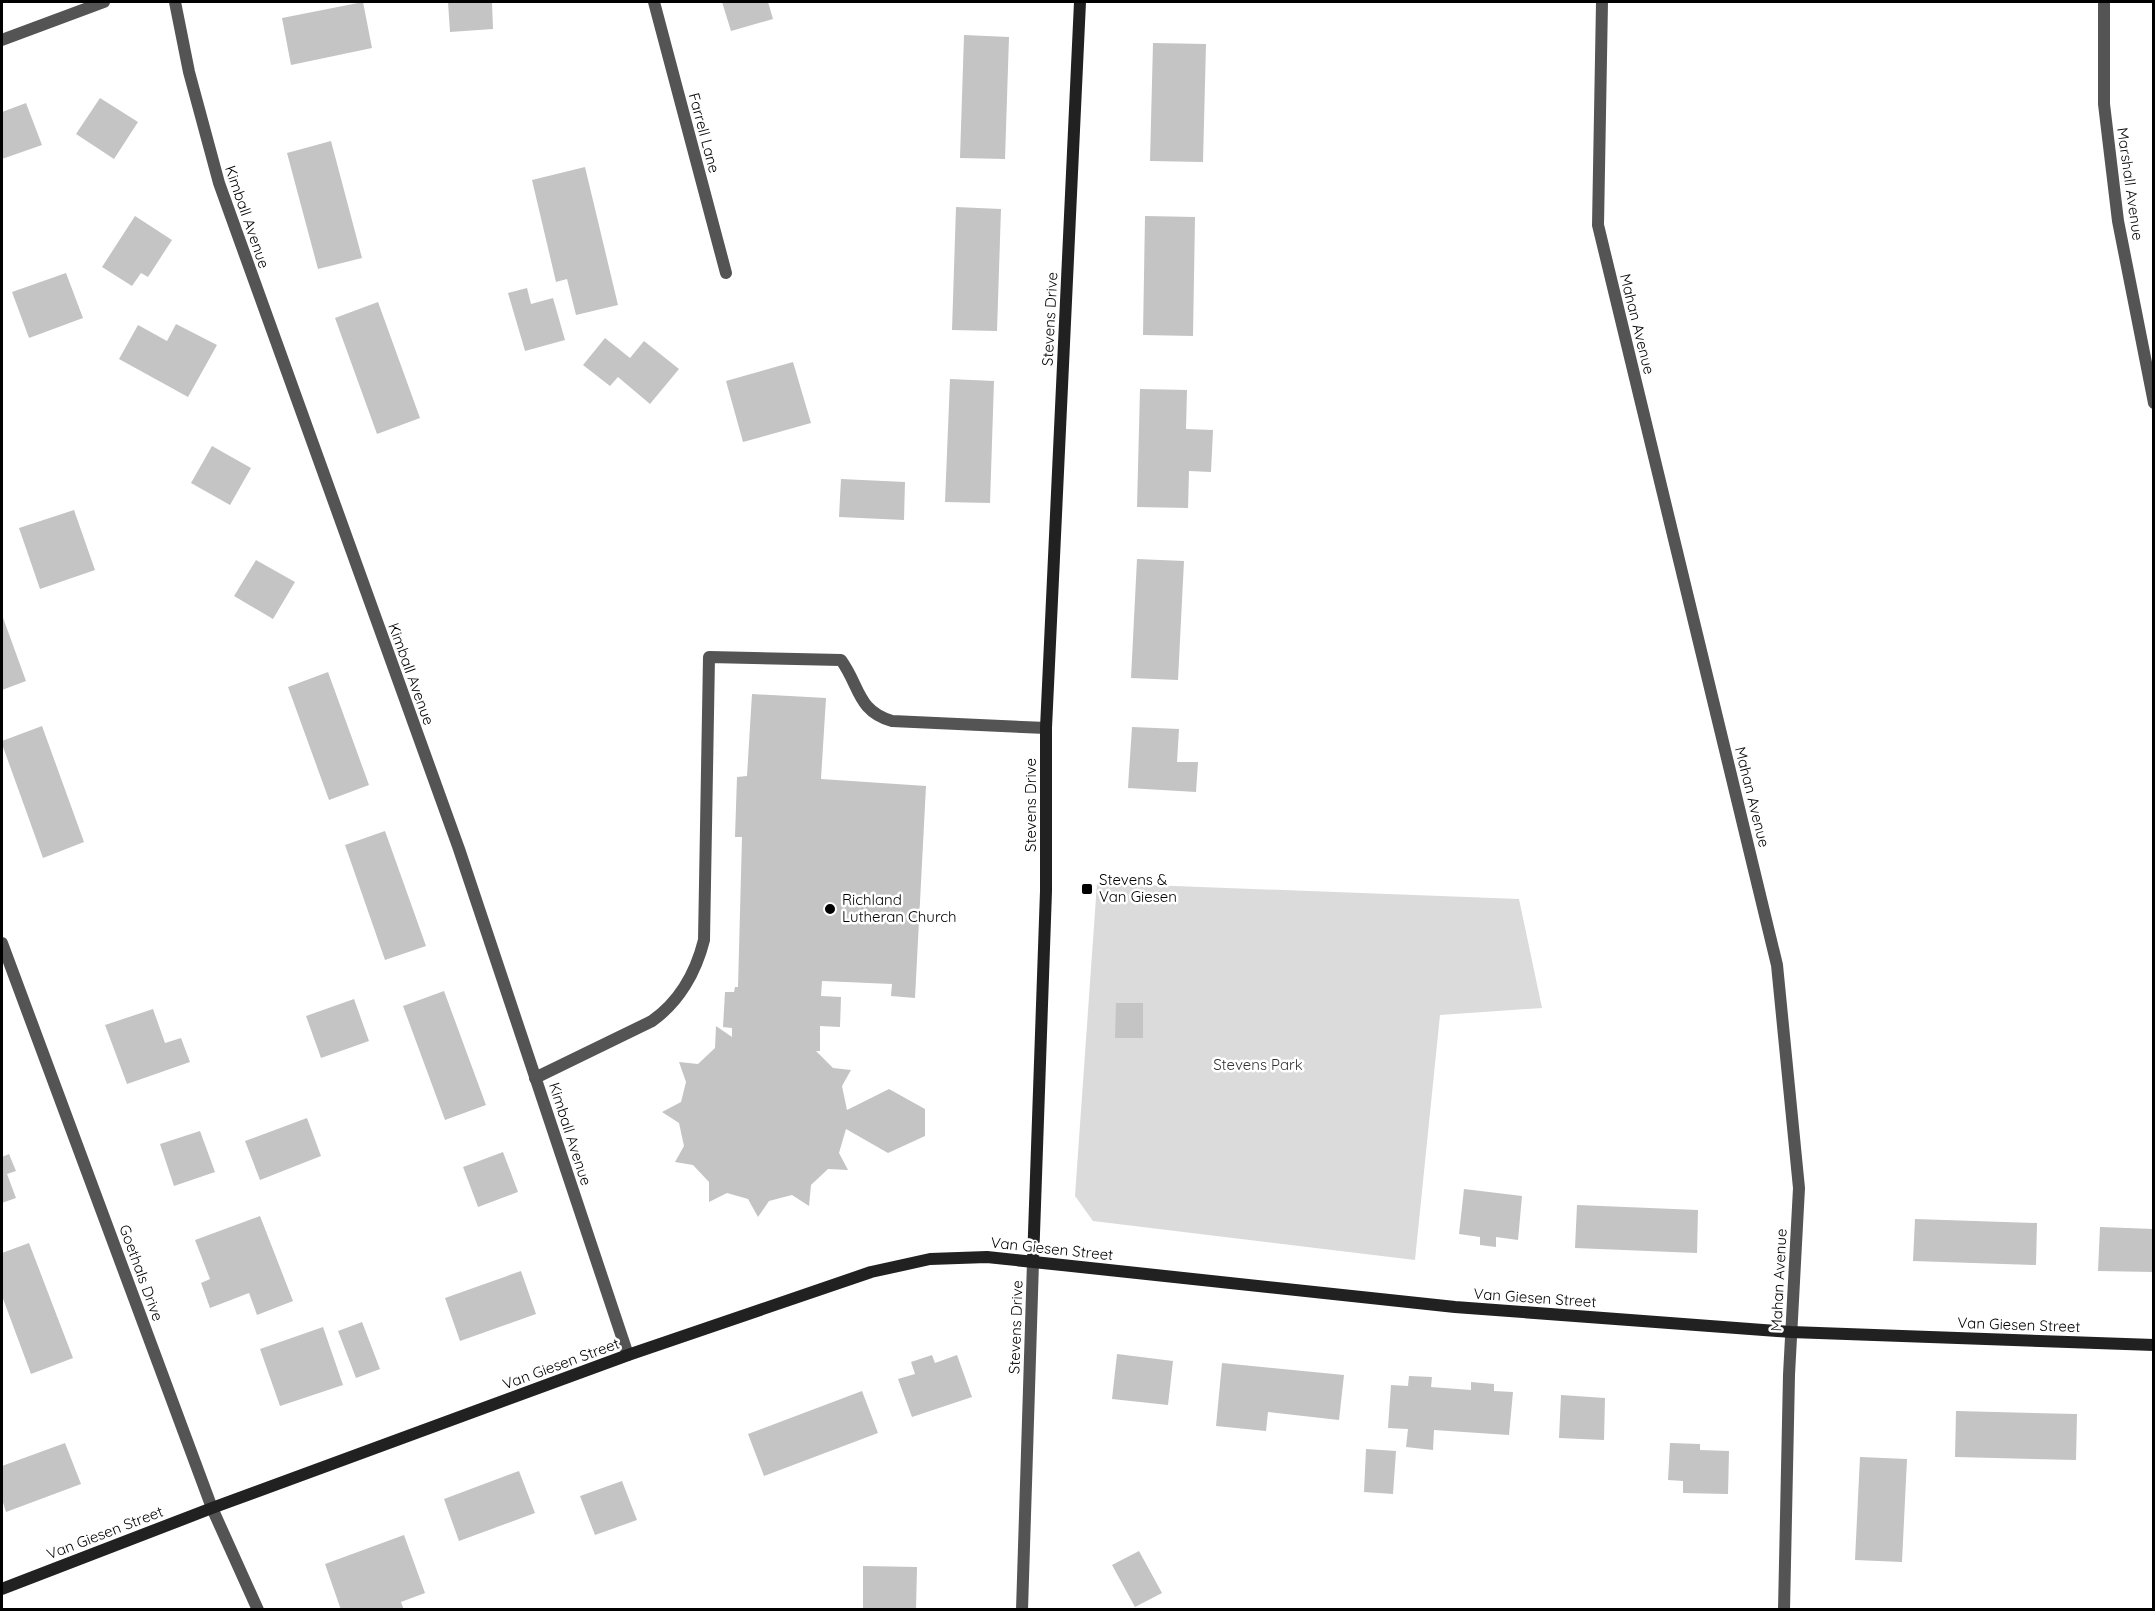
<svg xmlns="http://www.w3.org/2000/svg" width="2155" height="1611" viewBox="0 0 2155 1611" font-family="Quicksand,sans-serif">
	<rect width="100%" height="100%" fill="#fff"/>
	<path fill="#dbdbdb" d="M1097,883L1519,899L1542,1008L1440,1015L1415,1260L1093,1221L1075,1196Z"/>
	<path fill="#c4c4c4" d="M363,2L372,48L291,65L282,18Z
		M448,2H492L493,29L450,32Z
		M722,2H768L773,19L731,31Z
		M964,35L1009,37L1005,159L960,158Z
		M1153,43L1206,44L1203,162L1150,161Z
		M100,98L138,122L114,159L76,134Z
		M26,103L42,145L2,159V112Z
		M331,141L362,258L318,269L287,153Z
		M585,167L618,305L576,315L567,279L556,282L532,180Z
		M956,207L1001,209L997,331L952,330Z
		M135,216L172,240L148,277L141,273L132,286L102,267Z
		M1145,216L1195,217L1193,336L1143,335Z
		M66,273L83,318L29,338L12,292Z
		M527,288L531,304L553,298L565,340L525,351L508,293Z
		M378,302L420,418L377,434L335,318Z
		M176,324L217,345L188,397L119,359L138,325L167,341Z
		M605,338L630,358L644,341L679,369L650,404L618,377L610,386L583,365Z
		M793,362L811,423L743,442L726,381Z
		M950,379L994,381L990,503L945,502Z
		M1140,389L1187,390L1186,429L1213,430L1211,472L1189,471L1188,508L1137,507Z
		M212,446L251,468L230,505L191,483Z
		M841,479L905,482L904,520L839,517Z
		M74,510L95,570L40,589L19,528Z
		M1137,559L1184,561L1178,680L1131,678Z
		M256,560L295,582L273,619L234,596Z
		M2,615L26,681L2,690Z
		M328,672L369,785L329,800L288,687Z
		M752,694L826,698L821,779L926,786L915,998L891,996L892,984L822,981L821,996L841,997L840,1027L820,1026V1051H816L833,1068L851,1070L842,1086L847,1110L889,1089L925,1109V1136L888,1153L846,1129L839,1153L848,1170L828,1169L811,1185L809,1206L792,1195L769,1201L758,1217L748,1199L727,1193L709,1202V1182L693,1165L675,1162L684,1146L679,1123L662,1112L681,1102L686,1082L679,1062L698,1064L715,1048L716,1026L732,1037V1028L723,1027L725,992H734L735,987H738L742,837H735L737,777L747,776Z
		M42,726L84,842L43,858L2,744V741Z
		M1132,727L1179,729L1177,762H1198L1196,792L1128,788Z
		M385,831L426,946L385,960L345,845Z
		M444,991L486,1105L445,1120L403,1006Z
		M354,999L369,1041L321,1058L306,1016Z
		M1116,1003H1143V1038H1115Z
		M153,1009L165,1043L181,1038L190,1062L127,1084L105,1025Z
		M307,1118L321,1156L260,1180L245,1141Z
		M200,1131L215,1172L174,1186L160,1144Z
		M503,1152L518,1192L478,1207L463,1167Z
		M9,1154L16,1171L7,1174L16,1198L2,1203V1157Z
		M1464,1189L1522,1196L1518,1240L1496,1237V1247L1480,1245V1237L1459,1234Z
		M1577,1205L1698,1210L1697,1253L1575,1248Z
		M260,1216L293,1301L257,1315L249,1293L210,1308L201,1283L210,1279L195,1240Z
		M1915,1219L2037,1223L2036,1265L1913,1261Z
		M2100,1227L2154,1229V1272L2098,1271Z
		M29,1243L73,1358L31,1374L2,1296V1253Z
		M521,1271L536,1314L460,1341L445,1298Z
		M362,1322L380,1369L356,1378L338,1331Z
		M323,1327L343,1385L280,1406L260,1349Z
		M1117,1354L1173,1361L1168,1405L1112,1399Z
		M932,1355L935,1363L957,1355L972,1397L912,1417L898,1379L915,1374L911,1362Z
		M1222,1363L1344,1375L1339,1420L1268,1412L1266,1431L1216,1426Z
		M1409,1376L1432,1377L1431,1387L1471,1390V1382L1494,1384V1391L1513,1392L1509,1435L1434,1430L1433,1450L1406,1447L1408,1429L1388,1428L1391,1385L1408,1386Z
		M862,1391L878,1433L764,1476L748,1434Z
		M1561,1395L1605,1398L1604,1440L1559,1438Z
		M1956,1411L2077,1414L2076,1460L1955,1457Z
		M65,1443L81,1484L6,1512L2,1499V1466Z
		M1670,1443L1700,1444V1450L1729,1451L1728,1494L1683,1493V1481L1668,1480Z
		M1366,1449L1396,1451L1393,1494L1364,1492Z
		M1860,1457L1907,1459L1902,1562L1855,1560Z
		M519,1471L535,1513L459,1541L444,1499Z
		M622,1481L637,1520L595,1535L580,1496Z
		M404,1535L425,1593L401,1602L404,1610H341L325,1564Z
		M1139,1551L1162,1593L1135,1607L1112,1565Z
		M863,1566L917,1567L916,1610H863Z"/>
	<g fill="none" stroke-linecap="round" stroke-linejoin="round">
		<path stroke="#545454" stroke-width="12" d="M535,1078L652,1021C679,1002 696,972 704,940L709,657L841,660C860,686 857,711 892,721L1046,728"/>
		<path stroke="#545454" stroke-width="12" d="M175,2L189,72L219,183L459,849L628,1355
			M654,2L726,273
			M1602,2L1598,225L1777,965L1799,1188L1789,1375L1784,1610
			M2104,2V104L2118,221L2154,403
			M2,40L104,2"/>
		<path stroke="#545454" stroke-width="12" d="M2,943L212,1508L258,1610
			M1022,1610L1033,1262"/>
		<path stroke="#212121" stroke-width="12" d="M1033,1262L1046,891V728L1080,2
			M2,1589L212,1508L628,1355L871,1272L930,1259L987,1257L1455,1307L1791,1332L2154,1345"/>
	</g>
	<g fill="#000" stroke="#fff" stroke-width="2">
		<rect x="1081" y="883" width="12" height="12" rx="3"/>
		<circle cx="830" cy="909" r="6"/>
	</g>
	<g text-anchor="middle" stroke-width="5" stroke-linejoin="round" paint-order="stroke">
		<g font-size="15" fill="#000" stroke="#fff">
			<text transform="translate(704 133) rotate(75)" y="5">Farrell Lane</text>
			<text transform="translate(2130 184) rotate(82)" y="5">Marshall Avenue</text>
			<text transform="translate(247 217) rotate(71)" y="5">Kimball Avenue</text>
			<text transform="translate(1050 319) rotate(-87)" y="5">Stevens Drive</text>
			<text transform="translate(1637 324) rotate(76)" y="5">Mahan Avenue</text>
			<text transform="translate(411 674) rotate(70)" y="5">Kimball Avenue</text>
			<text transform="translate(1752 797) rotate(76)" y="5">Mahan Avenue</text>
			<text transform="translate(1031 805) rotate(-90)" y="5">Stevens Drive</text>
			<text transform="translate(570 1134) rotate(72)" y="5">Kimball Avenue</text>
			<text transform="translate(1052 1249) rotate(6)" y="5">Van Giesen Street</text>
			<text transform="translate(141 1273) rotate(70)" y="5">Goethals Drive</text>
			<text transform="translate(1779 1280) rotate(-87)" y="5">Mahan Avenue</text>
			<text transform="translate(1535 1298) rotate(4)" y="5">Van Giesen Street</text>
			<text transform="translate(2019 1325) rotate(2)" y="5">Van Giesen Street</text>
			<text transform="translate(1016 1327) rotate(-88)" y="5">Stevens Drive</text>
			<text transform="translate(561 1364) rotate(-20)" y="5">Van Giesen Street</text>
			<text transform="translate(105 1533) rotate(-21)" y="5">Van Giesen Street</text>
		</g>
		<g font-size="15" fill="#000" stroke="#fff" text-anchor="start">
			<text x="1099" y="885">Stevens &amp;<tspan x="1099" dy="17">Van Giesen</tspan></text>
			<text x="842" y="905">Richland<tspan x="842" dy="17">Lutheran Church</tspan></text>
		</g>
		<g font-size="15" fill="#323232" stroke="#fff">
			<text x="1258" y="1070">Stevens Park</text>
		</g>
	</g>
	<rect width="2155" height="1611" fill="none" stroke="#000000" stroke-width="6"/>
</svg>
